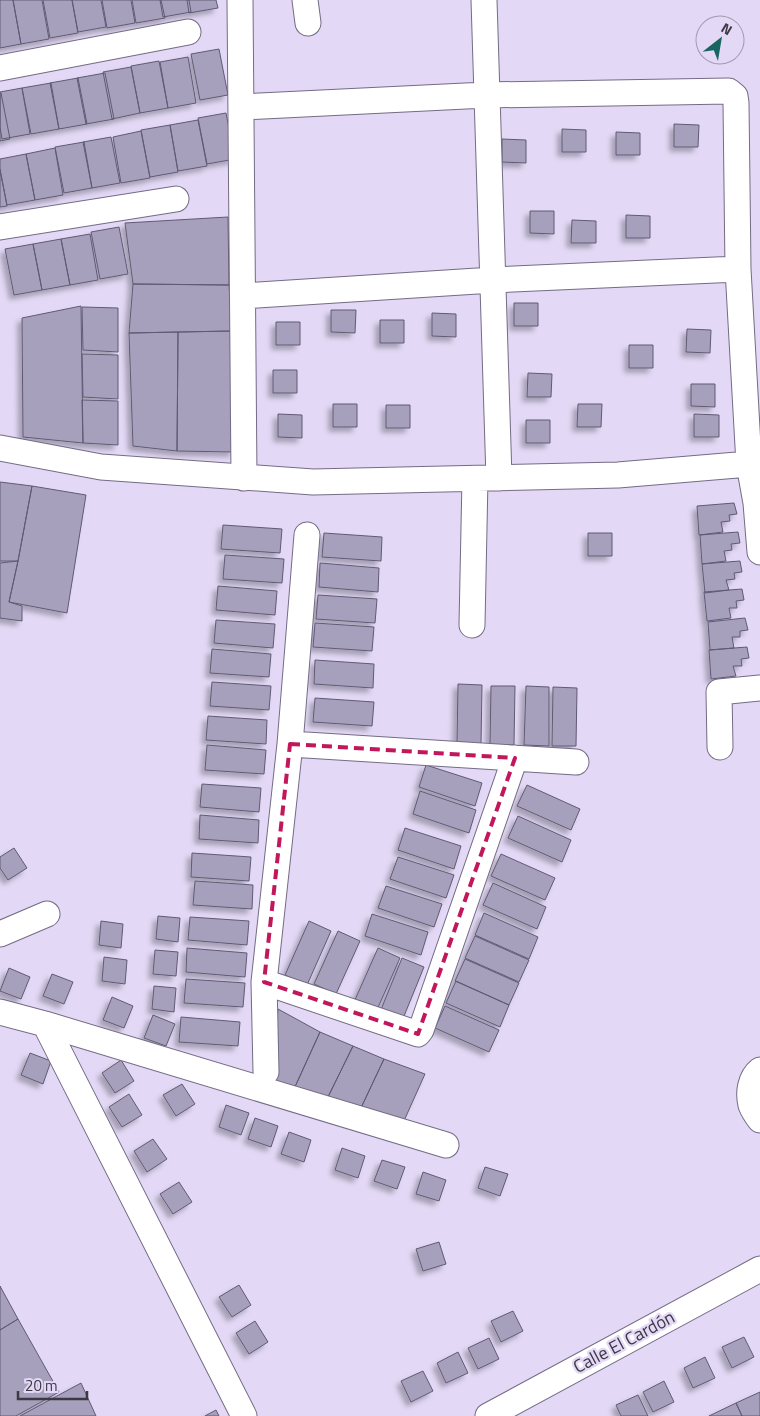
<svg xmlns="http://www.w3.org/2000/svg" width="760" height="1416" viewBox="0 0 760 1416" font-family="'Titillium Web',sans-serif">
	<defs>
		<filter id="shadow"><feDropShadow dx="-4.5" dy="4.5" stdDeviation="2.5" flood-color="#0004"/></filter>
	</defs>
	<rect width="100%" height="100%" fill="#e3d9f6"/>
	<path fill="#a6a0bc" stroke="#605a74" filter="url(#shadow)" d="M0,0H13L21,44L0,48Z
		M13,0H42L49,39L21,44Z
		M43,0H72L78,33L50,38Z
		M72,0H101L106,27L78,32Z
		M102,0H131L135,23L107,28Z
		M132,0H161L165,18L136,23Z
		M160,0H189L191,12L163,17Z
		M187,0H216L218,8L189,13Z
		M219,49L228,95L200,100L191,54Z
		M188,57L196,103L168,108L160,62Z
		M159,61L168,108L140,113L131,66Z
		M131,67L140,113L112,119L103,72Z
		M105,73L114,119L86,124L77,78Z
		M78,78L87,124L59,129L50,83Z
		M51,83L59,129L31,134L22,88Z
		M22,88L30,134L2,139L0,127V92Z
		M0,93H1L10,139L0,141Z
		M226,113L235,159L207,164L198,118Z
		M198,120L207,166L178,171L170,125Z
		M674,124L699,125L698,147H674Z
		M170,125L178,172L150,177L141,130Z
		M562,129L586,130V152H562Z
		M141,131L150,178L121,183L113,137Z
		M616,132L640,133V155H616Z
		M111,137L120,183L92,188L83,142Z
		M502,139L526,140V163L502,162Z
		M84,142L92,188L64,193L55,147Z
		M55,148L63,195L35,200L26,154Z
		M26,154L35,200L7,205L0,170V159Z
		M0,169L7,206L0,207Z
		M530,211H554V234L530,233Z
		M626,215L650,216V238H626Z
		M228,217L229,285L133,284L125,223Z
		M572,220L596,221V243H571Z
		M119,227L128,274L100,279L91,232Z
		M90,234L98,280L70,285L61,239Z
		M61,239L70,285L42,290L33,244Z
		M33,244L42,290L14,295L5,249Z
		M133,284L229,285L232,331L129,333Z
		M514,303H538V326H514Z
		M81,306L83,443L23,437L22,318Z
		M82,307L118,308V352L83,350Z
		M331,310H356L355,333L331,332Z
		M432,313L456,314V337L432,336Z
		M380,320H404V343H380Z
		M276,322H300V345H276Z
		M687,329L711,330L710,353L686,352Z
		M232,331L234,452L177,451L178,332Z
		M178,332L177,451L133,446L129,333Z
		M629,345H653V368H629Z
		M82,354L118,355V399L83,397Z
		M273,370H297V393H273Z
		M528,373L552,374L551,397H527Z
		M691,384H715V407L691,406Z
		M82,400L118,401V445L83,443Z
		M333,404H357V427H333Z
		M578,404H602L601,427H577Z
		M386,405H410V428H386Z
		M278,414L302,415V438L278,437Z
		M694,414L719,415V437H694Z
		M526,420H550V443H526Z
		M0,482L32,486L18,561H0Z
		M32,486L86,495L67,613L9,602L18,561Z
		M734,503L737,514L729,515L730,521L721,522L723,532L699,535L697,506Z
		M223,525L282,529L280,553L221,549Z
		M738,532L740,543L731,544L732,550L724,551L726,561L702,564L700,535Z
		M324,533L382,537L381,561L322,557Z
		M588,533H612V556H588Z
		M225,555L284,559L282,583L223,579Z
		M18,561L9,602L22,606V621L0,618V563Z
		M740,561L742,572L734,573L735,579L726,580L729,590L705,593L702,564Z
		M320,563L379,568L378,592L319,587Z
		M218,586L277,591L275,615L216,610Z
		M742,589L744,600L736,601L737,608H729L731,618L707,621L704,592Z
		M318,595L377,599L375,623L316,619Z
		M745,618L748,630L740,631V637H732L734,648L710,650L708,622Z
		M216,620L275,624L273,648L214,643Z
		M315,623L374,627L372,651L313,647Z
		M747,647L749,658L741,659L742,666H733L736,676L711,679L709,650Z
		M212,649L271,654L269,677L210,673Z
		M315,660L374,664L373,688L314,684Z
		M212,682L271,686L269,710L210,706Z
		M458,684L482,685L481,744L457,743Z
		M491,686H515L514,745H490Z
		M526,686L549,687V746L524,745Z
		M553,687L577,688L576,746H552Z
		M315,698L374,702L372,726L313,722Z
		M208,716L267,720L266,744L206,740Z
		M207,745L266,750L264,774L205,770Z
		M426,765L482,783L475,806L419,787Z
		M202,784L261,788L259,812L200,807Z
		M527,785L580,809L571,830L517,806Z
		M420,791L476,810L469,833L413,814Z
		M200,815L259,820L258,843L199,839Z
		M518,816L571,840L562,862L508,838Z
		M405,828L461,846L454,869L398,850Z
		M14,848L27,868L8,880L0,868V857Z
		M192,853L251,857L249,881L191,877Z
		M501,854L555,878L545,900L491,876Z
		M398,857L454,875L446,898L390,879Z
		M195,881L253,885L252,909L193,905Z
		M493,883L546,907L537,929L483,905Z
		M386,886L442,904L434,927L378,908Z
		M484,913L538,937L529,959L475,935Z
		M372,914L428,932L421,955L365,936Z
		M158,916L180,918L178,942L156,939Z
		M190,917L249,921L247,945L188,940Z
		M101,921L123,924L121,948L99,945Z
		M309,921L331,931L307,985L285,975Z
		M338,931L360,941L336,994L314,984Z
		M475,936L529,960L519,982L465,958Z
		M187,948L247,953L245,977L186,972Z
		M378,948L400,958L376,1012L354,1002Z
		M155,950L178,952L176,976L153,974Z
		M104,957L127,960L125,984L102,981Z
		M402,958L424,967L402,1021L380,1012Z
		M465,959L519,983L509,1005L455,981Z
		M9,968L30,977L21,999L0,991Z
		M52,974L73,982L64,1004L43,996Z
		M186,979L245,983L243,1007L184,1003Z
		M456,981L509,1005L500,1027L446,1003Z
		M154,986L176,988L174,1012L152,1009Z
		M112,997L133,1006L124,1028L103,1020Z
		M445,1006L499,1030L489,1052L435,1028Z
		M278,1009L320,1032L294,1089L271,1082Z
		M153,1015L175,1024L166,1046L144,1038Z
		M181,1017L240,1022L238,1046L179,1042Z
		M320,1032L353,1046L327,1099L294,1089Z
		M353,1046L384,1059L360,1110L327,1099Z
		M30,1053L51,1061L43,1084L21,1075Z
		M384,1059L425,1074L403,1123L360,1110Z
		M121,1060L134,1081L115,1093L102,1073Z
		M182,1084L195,1104L176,1116L163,1095Z
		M129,1094L142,1115L122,1127L109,1107Z
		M226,1105L249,1113L241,1135L219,1127Z
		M255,1118L278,1126L271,1147L248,1139Z
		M289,1132L311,1140L304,1162L281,1154Z
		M153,1139L167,1159L147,1172L134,1151Z
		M342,1148L365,1156L358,1178L335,1170Z
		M382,1160L405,1167L397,1189L374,1181Z
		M485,1167L508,1174L500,1196L478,1188Z
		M423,1172L446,1180L439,1201L416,1194Z
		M179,1182L192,1202L173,1214L160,1194Z
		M439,1242L446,1264L423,1271L416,1249Z
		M239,1285L251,1305L232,1317L219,1297Z
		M0,1286L18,1319L0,1330Z
		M513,1311L523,1331L501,1342L491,1321Z
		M18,1319L59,1392L16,1416H0V1330Z
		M255,1321L268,1342L249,1354L236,1333Z
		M744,1337L754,1357L732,1368L722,1347Z
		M489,1338L499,1359L478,1369L468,1348Z
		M458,1352L468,1373L446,1383L437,1363Z
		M705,1357L715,1378L693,1388L684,1368Z
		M423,1371L433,1391L411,1402L401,1381Z
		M664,1381L674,1402L653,1412L643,1392Z
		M81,1383L96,1416H20Z
		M760,1392V1416H742L736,1403Z
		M638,1395L648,1416H621L616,1405Z
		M736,1403L742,1416H709Z
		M216,1410L219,1416H205Z"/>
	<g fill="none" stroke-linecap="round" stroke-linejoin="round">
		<defs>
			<path id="minor" d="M240,0L244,478
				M305,0L308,23
				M484,0L499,478
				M0,68L188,32
				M241,107L486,95L729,91L735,96L736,103L738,269L749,464L756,503L760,552
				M0,227L176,199
				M243,296L493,280L738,269
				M0,448L101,467L313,482L618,475L749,464L760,462
				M472,625L475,479
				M290,744L576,762
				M720,747L719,692L760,688
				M0,934L47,914
				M264,982L418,1034L421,1030L515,758
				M0,1012L45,1024L446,1145
				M45,1024L244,1416
				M760,1070C750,1078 748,1093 751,1105C753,1110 757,1116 760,1120
				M266,1072L264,982L290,744L307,535
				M488,1416L760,1269"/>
		</defs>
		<use href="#minor" stroke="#746b85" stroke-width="27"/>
		<use href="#minor" stroke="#fff" stroke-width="25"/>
	</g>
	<path fill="none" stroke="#c2185b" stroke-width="4" stroke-dasharray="10 6" stroke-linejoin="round" d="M290,744L515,758L418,1034L264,982Z"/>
	<g text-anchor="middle" stroke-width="4.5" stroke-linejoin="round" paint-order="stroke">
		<g font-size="18" fill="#3d3844" stroke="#e3d9f6">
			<text transform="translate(624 1342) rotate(-28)" y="6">Calle El Cardón</text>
		</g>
	</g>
	<g transform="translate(720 40) rotate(31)"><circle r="24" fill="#e3d9f6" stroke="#a199af"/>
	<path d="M0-4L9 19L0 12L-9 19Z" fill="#186562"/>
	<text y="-8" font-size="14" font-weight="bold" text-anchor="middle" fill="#3d3844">N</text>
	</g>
	<path d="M18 1391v8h69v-8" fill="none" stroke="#3d3844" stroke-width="2.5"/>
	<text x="25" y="1391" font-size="15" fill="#3d3844" stroke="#e3d9f6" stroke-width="4" paint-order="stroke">20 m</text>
</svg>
